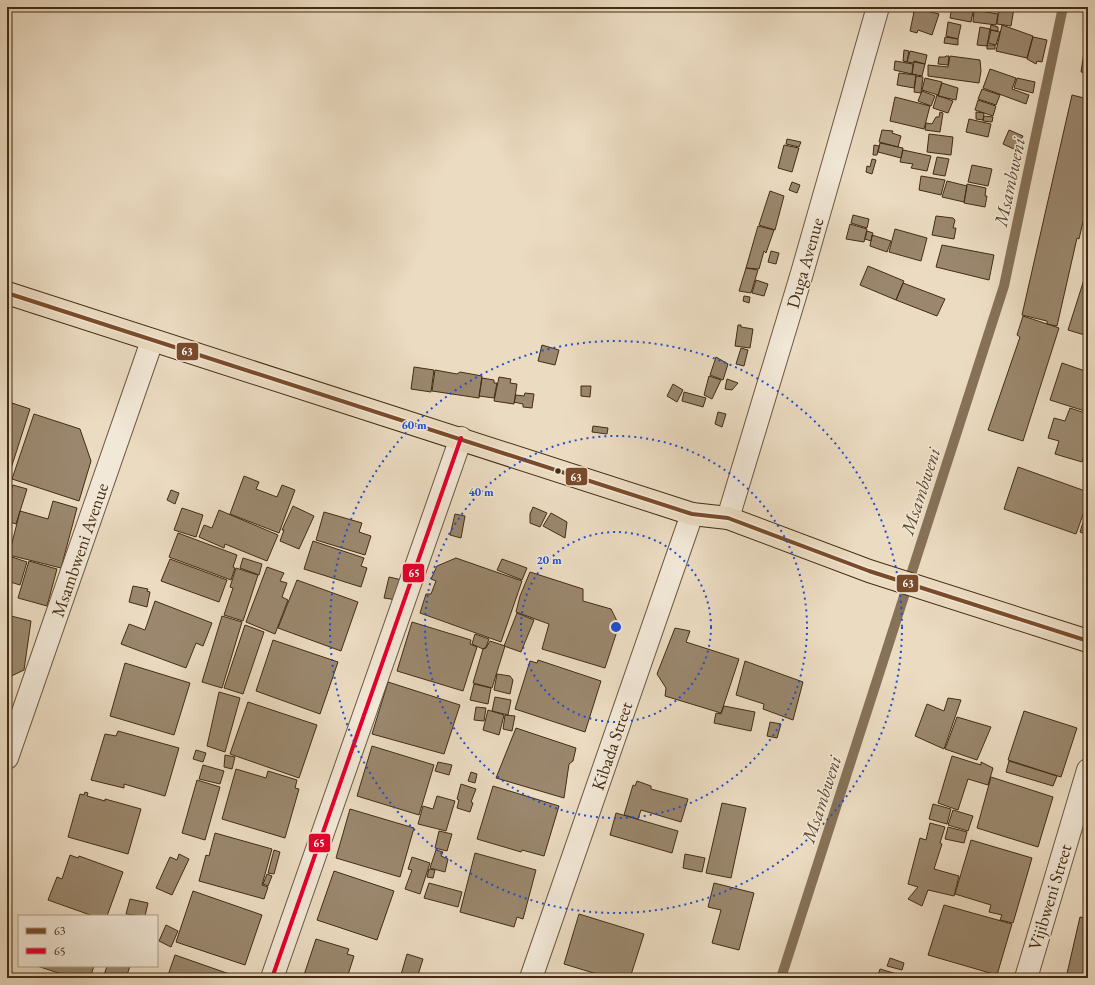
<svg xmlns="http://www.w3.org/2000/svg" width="1095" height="985" viewBox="0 0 1095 985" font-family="'EB Garamond',serif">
	<rect width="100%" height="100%" fill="#ebdbc1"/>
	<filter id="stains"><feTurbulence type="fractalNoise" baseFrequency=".005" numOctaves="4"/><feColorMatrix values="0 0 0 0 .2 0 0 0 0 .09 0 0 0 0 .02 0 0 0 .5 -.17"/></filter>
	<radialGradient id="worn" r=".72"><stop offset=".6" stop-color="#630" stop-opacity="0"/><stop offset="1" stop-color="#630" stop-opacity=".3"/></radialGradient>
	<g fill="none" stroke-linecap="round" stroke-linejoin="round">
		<path stroke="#867258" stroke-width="10" d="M781,978L1004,286L1063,7"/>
	</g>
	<path fill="#9a876d" stroke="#432d13" d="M911,7L939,14L932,35L918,30L917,33L910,31L914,12L910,11Z
		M952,7H974L971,22L950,18Z
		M999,7L1014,8L1011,26L997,24Z
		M974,10L998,14L996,25L973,22Z
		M948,22L961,25L958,39L946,36Z
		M991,25L998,27V31L990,30Z
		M1002,25L1033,36L1027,58L996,51Z
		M1088,25V73L1081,72Z
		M980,27L990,29L987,46L977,45Z
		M991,30L1000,32L996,45L988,43Z
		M945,37L958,39V45L944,43Z
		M1033,37L1047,40L1042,62L1037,61L1036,64L1027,59Z
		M987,45H995V49H987Z
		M904,50L909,51L907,62L903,61Z
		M910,51L927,55L925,64L914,61L913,63L907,62Z
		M946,56H949L948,65L938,64L939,57H945Z
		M950,56L980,60L981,71L979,83L928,76V65L948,67Z
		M895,61L913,64L912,74L894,70Z
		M914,62L925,64L922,76L912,74Z
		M990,69L1016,78L1012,89L1029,95L1026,104L983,88Z
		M899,73L916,75L914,88L897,85Z
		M916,76L923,77L921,93L914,92Z
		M925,78L942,82L938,95L922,90Z
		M1017,78L1035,82L1033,93L1014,88Z
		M942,83L958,88L956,100L938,96Z
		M982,89L1000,95L996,105L978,99Z
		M922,91L935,96L931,106L918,101Z
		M937,95L953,101L948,113L933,108Z
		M1072,95L1088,99V200L1079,239L1077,238L1057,326L1047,324V321L1022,315Z
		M895,97L930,106L924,129L890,121Z
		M978,100L996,106L993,116L975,110Z
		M940,112L943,113L940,132L925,130L926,123L932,124L936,117H939Z
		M976,112L984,113L983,120L976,119Z
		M984,116L993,117L992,122L983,121Z
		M969,119L991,124L988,137L966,132Z
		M882,130L893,131L892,133L901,136L898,147L879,142Z
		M1009,130L1023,136L1016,150L1003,144Z
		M929,134L953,137L951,155L927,152Z
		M787,139L801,142L799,147L786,144Z
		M880,143L903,148L901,158L878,152Z
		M784,145L799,148L792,172L778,168Z
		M874,145L879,146L877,155H873Z
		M903,150L931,156L927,171L911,168L913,164L900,162Z
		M937,157L949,159L945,176L933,174Z
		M872,159L876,160L872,174L866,172L867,166L870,167Z
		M972,165L992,169L988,186L968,182Z
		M921,176L945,180L941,195L919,190Z
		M947,181L967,186L964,202L942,197Z
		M792,182L800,185L797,193L789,190Z
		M967,184L986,188L985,196H987L985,207L964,203Z
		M770,191L784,196L775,230L759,225Z
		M853,215L869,219L867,228L851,223Z
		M936,216L953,218L955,220L953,228H956L954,239L932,235Z
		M850,224L867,229L864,242L846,239Z
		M758,226L774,230L766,253L764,251L759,269L746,268Z
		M895,229L927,238L921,261L889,252Z
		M867,231L873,233L871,241L865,239Z
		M872,235L891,241L887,252L870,246Z
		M942,245L994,255L989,280L936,267Z
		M771,251L779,253L776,264L768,262Z
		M868,266L904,281L896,300L860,285Z
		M1088,267V336L1068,330Z
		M746,268L758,270L751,293L739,291Z
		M756,280L768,284L764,296L752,293Z
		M903,283L945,299L937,316L896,300Z
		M744,296L750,297L749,303L743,301Z
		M1023,316L1059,328L1023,441L988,430L1020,337L1017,335Z
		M738,325H741V327L753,329L750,348L735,346Z
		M542,345L559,350L555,365L538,361Z
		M741,348L748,350L744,366L736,364Z
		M716,357L728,364L723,380L710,375Z
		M1062,363L1088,372V412L1050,400Z
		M414,367L434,370L431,392L411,389Z
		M435,370L457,374L460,372L482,376L479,398L432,391Z
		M709,376L721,380L712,399L704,395Z
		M499,377L511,379L510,383L517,384L514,404L494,401Z
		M482,378L494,380V383H497L494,398L479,396Z
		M727,379L738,383L732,390L725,389Z
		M673,384L683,390L677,402L667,396Z
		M581,386H591L590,397L581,396Z
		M684,392L706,398L703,407L682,401Z
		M525,393L534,394L532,408L523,407V404L514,402L516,395L524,396Z
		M12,403L30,409L7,481V409L10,410Z
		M1070,408L1088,414V442L1082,462L1055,454L1059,441L1048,438L1054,418L1065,421Z
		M718,412L726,414L722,427L715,424Z
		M34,414L80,429L91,461L79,501L12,479Z
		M593,426L608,428L607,434L592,432Z
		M1018,467L1088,492V501L1076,534L1004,509Z
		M244,476L259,482L256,489L277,497L282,485L295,490L279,533L230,514Z
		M13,485L27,489L16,524L7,521V502Z
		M171,490L179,493L175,504L167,500Z
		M53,501L77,508L61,568L9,555L20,511L48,519Z
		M293,506L314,516L299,549L280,541L284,530H282Z
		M533,507L547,513L540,527L530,523V514Z
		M1088,507V535L1080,532Z
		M182,508L203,515L196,537L174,530Z
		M219,510L278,535L267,561L225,544L224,548L199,537L204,525L212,528Z
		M324,512L362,523L359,532L371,536L365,555L316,540Z
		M551,513L567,522L565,538L543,526Z
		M455,514L465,516L461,538L450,535Z
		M178,533L237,555L233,567L235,568L231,580L169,557Z
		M313,541L364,558L361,566L367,568L361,587L304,569Z
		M12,557L27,562L20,585L7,581V573Z
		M243,558L262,564L259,575L240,568Z
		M456,558L522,581L501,642L420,613L426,594H431L436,581L431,579L437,566Z
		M170,559L227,580L219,602L161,581Z
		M502,559L527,568L522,580L497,570Z
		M29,561L57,569L47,606L18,598Z
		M267,567L284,573L280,581L287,583L282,597L288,600L275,634L246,622Z
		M236,568L258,575L243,621L224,615L233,588L230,587Z
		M530,572L583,589V601L611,609L619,625L605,668L542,649L549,624L516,612L520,596Z
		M389,577L402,580L397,600L384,598Z
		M297,580L358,602L341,651L278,628Z
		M133,586L148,589L147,591L150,592L147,607L129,602Z
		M155,601L212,623L203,646L196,643L186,668L121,644L129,624L145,630Z
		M517,613L534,620L521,652L504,646Z
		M7,615L31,621L24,670L7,678Z
		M222,616L242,622L222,688L202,682Z
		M412,622L471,640L470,644L477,647L463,691L397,671Z
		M245,625L264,632L243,694L224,688Z
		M675,628L690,631L686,642L739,659L721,713L665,696L666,688L657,674Z
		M475,634L489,639L486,647L483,649L472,644Z
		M273,640L338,662L320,714L256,691Z
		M490,641L505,646L492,688L473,683L483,649L486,648Z
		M538,660L601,681L585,732L515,709L530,661L537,663Z
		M745,661L803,682L793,720L763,709L764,704L736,695Z
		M125,663L190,683L174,735L110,716Z
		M497,674L510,676L513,680L510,694L494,690Z
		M388,682L460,705L444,754L372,734Z
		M474,684L491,688L488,704L470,700Z
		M219,692L240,698L225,752L207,746Z
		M495,697L511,700L508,715L492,711Z
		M948,698L961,700L944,749L915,736L927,704L944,711Z
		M248,702L317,725L299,778L230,754Z
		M724,706L755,712L751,731L714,723L716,713L721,714Z
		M476,707L486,708L484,721L474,720Z
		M488,710L504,715L499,735L483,730Z
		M1024,711L1077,728L1061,777L1008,760Z
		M505,715L515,716L512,731L503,729Z
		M957,717L991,727L977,760L945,749Z
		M770,722L781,724L777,738L767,736Z
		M516,728L576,748L573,761L569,764L564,798L496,778Z
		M118,731L179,748L165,796L124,784V788L91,780L105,734L116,736Z
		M372,746L434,765L419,815L357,796Z
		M196,750L206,753L203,762L193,759Z
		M225,755L235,757L232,769L224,767Z
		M952,756L981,765V762L993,768L988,785L968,779L958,810L938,803Z
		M1009,761L1057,776L1053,786L1006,772Z
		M438,762L452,765L449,775L435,771Z
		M203,765L224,771L220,784L199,779Z
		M236,769L266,778L268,771L297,780L295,788L299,789L285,838L222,819Z
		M471,772L477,774L475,783L468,781Z
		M991,777L1053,797L1038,847L977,828Z
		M197,780L220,787L205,840L182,833Z
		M637,781L651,786V789L688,799L681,822L641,810L638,819L624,815L633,785L635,786Z
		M461,784L476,789L471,802L473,803L470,812L457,808L459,800L457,799Z
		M493,786L559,806L544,856L522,850L521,852L477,839Z
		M85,792L88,793L87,796L105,801V799L141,809L128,854L68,837L80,794L84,795Z
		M437,796L455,801L446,831L418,824L423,806L433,809Z
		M722,803L746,808L731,878L706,873Z
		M933,804L951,809L947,824L929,819Z
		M350,809L414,828L400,877L336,858Z
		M953,810L973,816L968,831L948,825Z
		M616,813L678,831L672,853L610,835Z
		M930,823L945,827L940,843L942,844L934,869L959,876L954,896L928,890L922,906L908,899L918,887L908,884L920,838L926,840Z
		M948,827L967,832L964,843L945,839Z
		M439,831L452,834L447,851L435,848Z
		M215,833L272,849L262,885L268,887L264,899L199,881L206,855L209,856Z
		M971,840L1032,858L1013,923L1000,920L1002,915L989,912L991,905L955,894Z
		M274,850L280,852L274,874L268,873Z
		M436,850L443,852L441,856L448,859L445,872L430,868Z
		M475,853L536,870L523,919L517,917L514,927L460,912Z
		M179,854L189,859L172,895L156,888L170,857L177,860Z
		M685,854L705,858L702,872L683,868Z
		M70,855L78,858L79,856L123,872L107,916H93L48,900L57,877L62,879Z
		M412,857L430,863L420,894L405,889L412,870L408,869Z
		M429,869L435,870L433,878L427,877Z
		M334,871L394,891L377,940L317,920Z
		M267,874L272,876L268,886L263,884Z
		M429,883L462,892L458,907L424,898Z
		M714,883L754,893L739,950L712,943L721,910L708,907Z
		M193,891L262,915L245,965L176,942Z
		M130,899L148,903L145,916L126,914Z
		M944,905L1012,924L997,975L928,955Z
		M579,914L644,934L630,978H610L564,964Z
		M1080,917L1088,919V978H1066Z
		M166,925L178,931L171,947L159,941Z
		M316,939L349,949L347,954L354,956L347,978H303Z
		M407,954L423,959L417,978H400Z
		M175,955L238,977L237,978H167Z
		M890,958L904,963L902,970L887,966Z
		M37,966H94L90,978H74Z
		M107,966H130L126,978H103Z
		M880,969L907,977V978H877Z"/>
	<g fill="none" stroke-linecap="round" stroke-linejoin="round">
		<defs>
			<path id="minor" d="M728,518L802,273L878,7
				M7,758L152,341
				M272,978L461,438
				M531,978L692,514
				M1026,978L1088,770"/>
			<path id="major" d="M7,293L692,514L728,518L869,571L1088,641"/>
		</defs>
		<use href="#minor" stroke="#6d583e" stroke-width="24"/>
		<use href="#major" stroke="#432d13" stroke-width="24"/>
		<use href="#minor" stroke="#f2e8d7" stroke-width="22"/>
		<use href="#major" stroke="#ebdbc1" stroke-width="22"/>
		<defs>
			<path id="bus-1" d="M7,293L692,514L728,518L869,571L1088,641"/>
			<path id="bus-2" d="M272,978L461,438"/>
		</defs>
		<use href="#bus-1" stroke="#f2e8d7" stroke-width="7"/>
		<use href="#bus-2" stroke="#f2e8d7" stroke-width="7"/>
		<use href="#bus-1" stroke="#7a4b2a" stroke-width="4"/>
		<use href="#bus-2" stroke="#e4002b" stroke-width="4"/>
	</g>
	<g fill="none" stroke="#1d4ed8" stroke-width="2" stroke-dasharray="2 4">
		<circle cx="616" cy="627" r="95"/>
		<circle cx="616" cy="627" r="191"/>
		<circle cx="616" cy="627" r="286"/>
	</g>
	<circle fill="#432d13" stroke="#f2e8d7" stroke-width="1.5" cx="558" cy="471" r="3.5"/>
	<g text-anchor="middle" stroke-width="3" stroke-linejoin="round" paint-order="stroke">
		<g font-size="18" fill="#432d13" stroke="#f2e8d7">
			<text transform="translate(805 263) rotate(-74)" y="6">Duga Avenue</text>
			<text transform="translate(80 550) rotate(-71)" y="6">Msambweni Avenue</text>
			<text transform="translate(612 746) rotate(-71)" y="6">Kibada Street</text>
			<text transform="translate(1050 897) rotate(-73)" y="6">Vijibweni Street</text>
		</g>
		<g font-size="19" font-style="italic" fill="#5f4a30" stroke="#f2e8d7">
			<text transform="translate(1009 182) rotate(-78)" y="7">Msambweni</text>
			<text transform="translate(920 491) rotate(-72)" y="7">Msambweni</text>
			<text transform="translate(821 799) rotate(-72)" y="7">Msambweni</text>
		</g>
	</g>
	<circle cx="616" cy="627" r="6" fill="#1d4ed8" stroke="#f2e8d7" stroke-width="2"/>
	<g font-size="12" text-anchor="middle" font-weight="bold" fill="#1d4ed8" stroke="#f2e8d7" stroke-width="3" stroke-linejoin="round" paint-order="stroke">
		<text x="414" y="429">60 m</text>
		<text x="481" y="496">40 m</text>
		<text x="549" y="564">20 m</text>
	</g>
	<g stroke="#f2e8d7" stroke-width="1.5">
		<rect x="176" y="342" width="23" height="19" rx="4" fill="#7a4b2a"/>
		<rect x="565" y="467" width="23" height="19" rx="4" fill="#7a4b2a"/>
		<rect x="402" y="563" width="23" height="20" rx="4" fill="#e4002b"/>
		<rect x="896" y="574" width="23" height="19" rx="4" fill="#7a4b2a"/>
		<rect x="308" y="833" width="23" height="20" rx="4" fill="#e4002b"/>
	</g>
	<g font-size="11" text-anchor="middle" font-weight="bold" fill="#fff">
		<text x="187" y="355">63</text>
		<text x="576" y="481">63</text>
		<text x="414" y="577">65</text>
		<text x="908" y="587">63</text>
		<text x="319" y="847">65</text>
	</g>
	<rect width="1095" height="985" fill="none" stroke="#ebdbc1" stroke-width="24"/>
	<rect x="8" y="8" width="1079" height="969" fill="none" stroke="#432d13" stroke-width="2"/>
	<rect x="12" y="12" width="1071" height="961" fill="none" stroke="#432d13"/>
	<rect x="18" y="915" width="140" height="52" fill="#f2e8d7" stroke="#ac9d89"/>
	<rect x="26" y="928" width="20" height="6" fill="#7a4b2a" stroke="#ac9d89"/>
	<text x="54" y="935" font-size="12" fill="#432d13">63</text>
	<rect x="26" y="948" width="20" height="6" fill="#e4002b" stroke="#ac9d89"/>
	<text x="54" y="955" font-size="12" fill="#432d13">65</text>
	<rect width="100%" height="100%" filter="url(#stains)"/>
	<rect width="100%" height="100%" fill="url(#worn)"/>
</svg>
